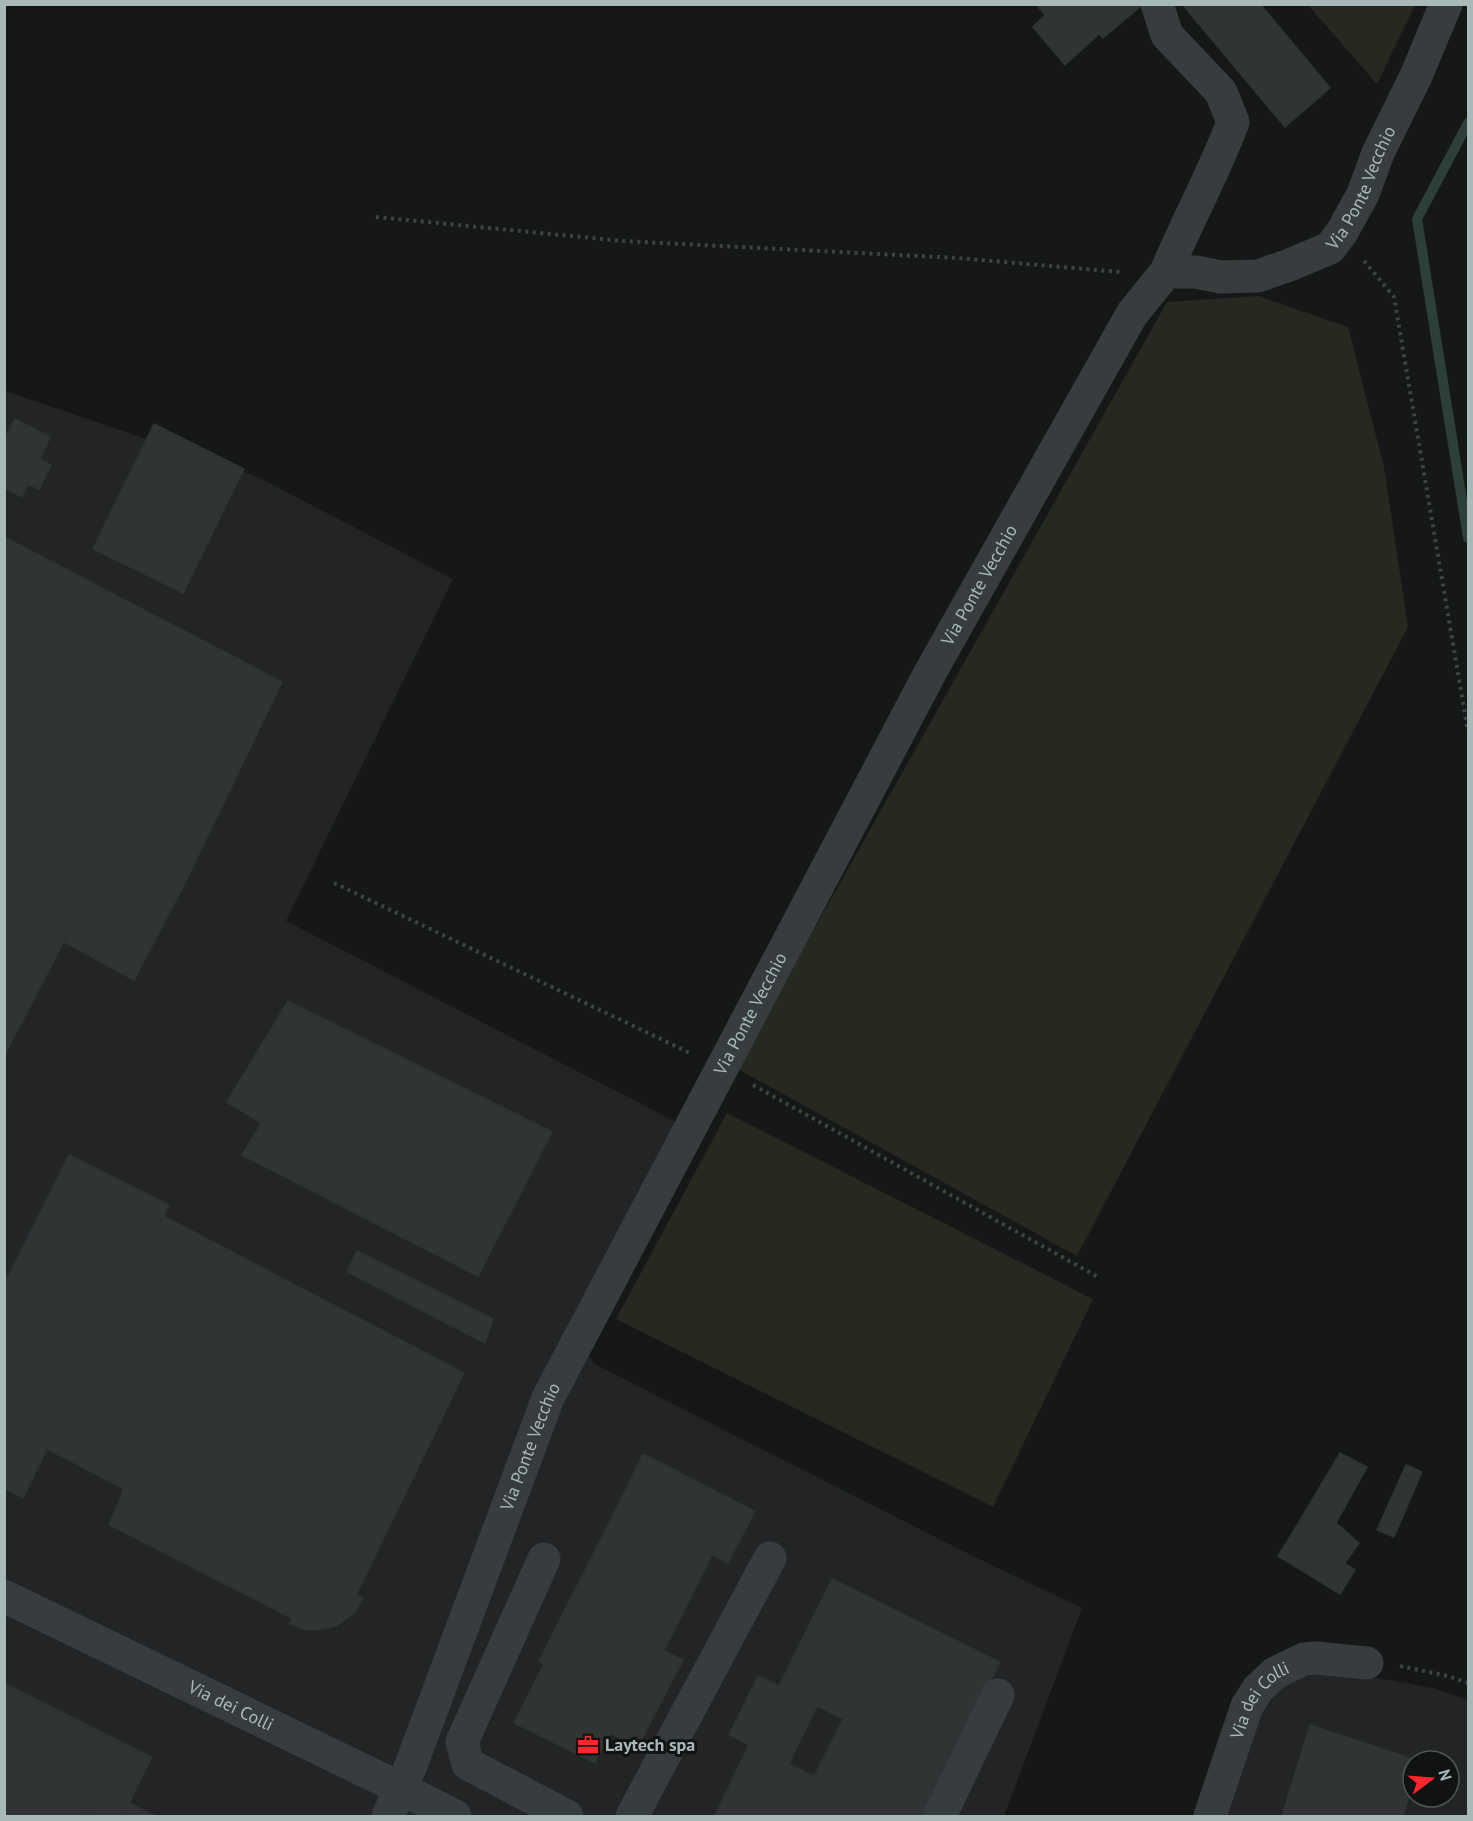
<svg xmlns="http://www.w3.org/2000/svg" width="1473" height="1821" viewBox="0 0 1473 1821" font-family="'PT Sans',sans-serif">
	<rect width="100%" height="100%" fill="#161818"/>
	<path fill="#222425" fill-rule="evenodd" d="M5,391L258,477L453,579L286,921L678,1123L576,1331L594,1364L969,1554L1082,1608L1004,1816H5Z
		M1338,1671L1433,1688L1468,1700V1816H1226L1264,1702L1290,1675ZM1413,1761H1449V1797H1413Z"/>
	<path fill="#252920" d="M1308,5H1415L1377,84Z
		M1258,296L1348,327L1384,467L1408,627L1077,1256L736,1068L1167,302Z
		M727,1113L1093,1299L993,1507L616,1319Z"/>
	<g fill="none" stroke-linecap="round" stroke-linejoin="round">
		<path stroke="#2d3f3b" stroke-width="10" d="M1468,123L1417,219L1468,538"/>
	</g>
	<path fill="#313434" stroke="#303334" stroke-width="1.5" fill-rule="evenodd" d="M1036,4H1075L1099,34L1065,65L1033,27L1045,15Z
		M1075,4H1143L1103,38Z
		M1182,4H1260L1330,88L1285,127Z
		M15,419L50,437L40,459L51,465L39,489L28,484L22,497L4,488V440Z
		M154,424L244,469L183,593L93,549Z
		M4,537L282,682L185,883L113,848L4,1056Z
		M113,848L185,883L134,980L64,942Z
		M288,1001L324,1019L261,1123L227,1102Z
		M324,1019L552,1132L478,1276L242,1155Z
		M69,1155L169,1205L47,1449L4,1428V1285Z
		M163,1216L464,1373L356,1595L363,1598L355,1612L336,1626L316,1630L303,1629L290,1624L292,1618L109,1525L124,1489L47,1449Z
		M357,1251L493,1319L485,1343L347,1272Z
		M4,1428L47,1449L23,1498L4,1488Z
		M1340,1453L1367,1467L1336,1523L1359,1543L1345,1563L1293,1532Z
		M643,1454L755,1511L728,1563L617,1507Z
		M1406,1465L1422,1472L1394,1537L1377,1530Z
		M617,1507L712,1555L664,1650L654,1646L624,1705L539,1661Z
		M1293,1532L1355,1570L1340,1594L1278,1556Z
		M832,1579L1000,1662L923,1816H717L715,1815L749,1745L729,1735L758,1676L779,1686ZM817,1706L843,1719L814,1776L789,1764Z
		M654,1646L683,1660L637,1748L610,1733Z
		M544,1664L624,1705L595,1763L514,1723Z
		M4,1683L152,1757L123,1816H98L4,1770Z
		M1310,1725L1419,1761H1413V1782L1403,1816H1282Z
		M4,1770L98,1816H4Z
		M129,1803L156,1816H123Z"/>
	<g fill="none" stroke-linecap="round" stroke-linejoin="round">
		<path stroke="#3d4445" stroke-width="4" stroke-dasharray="3 4.5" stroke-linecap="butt" d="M376,217L623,241L958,258L1120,272
			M1364,261L1394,297L1468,732
			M334,883L690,1053
			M753,1085L1098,1277
			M1400,1666L1448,1676L1468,1683"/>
		<g stroke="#373d3e" stroke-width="33">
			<path d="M1157,4L1167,35L1221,92L1233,122C1214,173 1187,221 1166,272"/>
			<path d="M544,1559L462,1742L468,1764L567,1816"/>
			<path id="s1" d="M4,1596L402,1789L455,1816"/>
			<path id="s2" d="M388,1816L411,1765L548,1398L931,671L1132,314L1166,272H1196L1221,277L1258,276L1287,266L1330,248L1342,232L1363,194L1378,153L1416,76L1446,4"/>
			<path d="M632,1816L770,1558"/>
			<path d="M940,1816L998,1695"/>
			<path id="s3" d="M1210,1816L1247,1706L1258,1689L1275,1673L1304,1659L1316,1658L1367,1663"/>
		</g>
	</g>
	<defs>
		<symbol id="office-bare" viewBox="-9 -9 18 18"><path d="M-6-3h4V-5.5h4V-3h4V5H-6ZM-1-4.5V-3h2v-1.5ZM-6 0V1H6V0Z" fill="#ff272c" stroke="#111313" stroke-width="2.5" paint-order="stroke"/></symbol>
	</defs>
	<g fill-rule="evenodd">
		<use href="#office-bare" x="573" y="1730" width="30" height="30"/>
	</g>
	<g text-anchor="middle" stroke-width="6" stroke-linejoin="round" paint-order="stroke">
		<g font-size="18" fill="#a7b9b9" stroke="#111313">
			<text dy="6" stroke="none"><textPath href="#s2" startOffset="1971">Via Ponte Vecchio</textPath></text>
			<text dy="6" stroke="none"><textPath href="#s2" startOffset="1368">Via Ponte Vecchio</textPath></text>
			<text dy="6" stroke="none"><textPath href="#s2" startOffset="882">Via Ponte Vecchio</textPath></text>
			<text dy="6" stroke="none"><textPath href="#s2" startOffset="396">Via Ponte Vecchio</textPath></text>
			<text dy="6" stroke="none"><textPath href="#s3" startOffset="128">Via dei Colli</textPath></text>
			<text dy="6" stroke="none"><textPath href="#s1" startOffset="252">Via dei Colli</textPath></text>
		</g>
		<g font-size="18" font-weight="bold" fill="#a7b9b9" stroke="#111313" text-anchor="start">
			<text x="605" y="1751">Laytech spa</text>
		</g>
	</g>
	<rect width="1473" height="1821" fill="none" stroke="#a7b9b9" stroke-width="12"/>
	<g transform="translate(1431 1779) rotate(74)"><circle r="28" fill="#111313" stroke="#4d5555" stroke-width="1.5"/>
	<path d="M0-4.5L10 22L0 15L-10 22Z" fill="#ff272c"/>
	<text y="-9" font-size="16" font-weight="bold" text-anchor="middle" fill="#a7b9b9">N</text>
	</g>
</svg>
